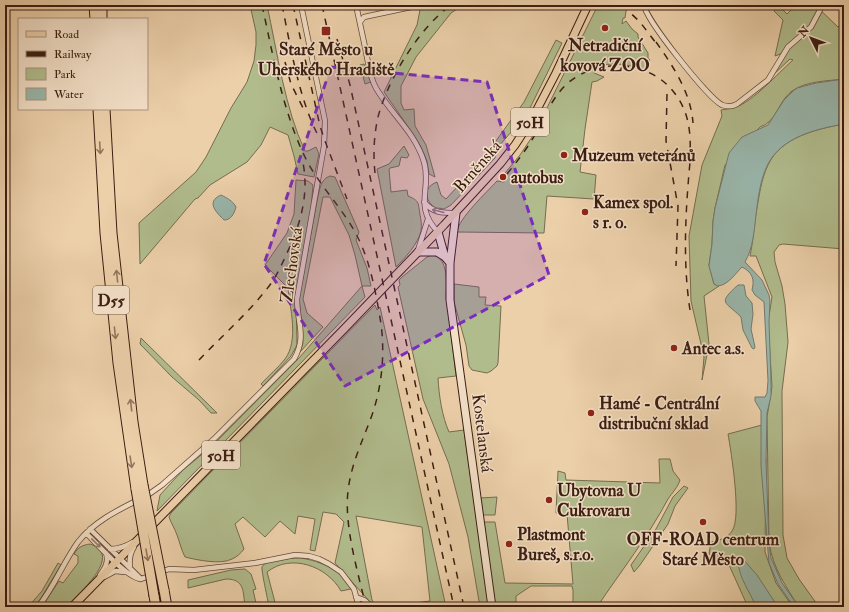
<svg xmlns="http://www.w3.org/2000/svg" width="849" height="612" viewBox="0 0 849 612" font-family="'IM FELL Double Pica',serif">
	<rect width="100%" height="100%" fill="#ecd0aa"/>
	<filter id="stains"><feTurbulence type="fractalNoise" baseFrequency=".005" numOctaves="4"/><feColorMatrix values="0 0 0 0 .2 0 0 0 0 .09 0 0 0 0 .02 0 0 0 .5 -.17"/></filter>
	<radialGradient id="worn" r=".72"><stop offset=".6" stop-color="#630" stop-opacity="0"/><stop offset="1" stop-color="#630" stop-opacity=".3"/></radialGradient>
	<path fill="#b1bc8d" stroke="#766c50" d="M250,5H267C277,51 285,109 305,151H308L316,147L319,154L314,177L298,174L294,156L288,135L270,127L261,145L247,162L210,185L198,198L195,199L140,264L139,223L196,172L206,157L231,108L247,82L254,61L256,45V32Z
		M421,5H463L451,13L416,57L401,86V103L404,110L414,109L415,126L426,145L435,177L429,174L427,161L421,147L413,134L384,92L417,25Z
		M598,5H629L626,11L625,18H623L622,24L626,21L632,29L638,34V37L648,53V58L650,60L645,69L643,70C629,64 609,61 594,68V73L604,77L597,81L592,82L585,129L580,172L596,175L594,199L547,196L544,233L457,232C458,219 487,192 497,181L504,182L505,173L520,155L534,134Z
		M778,5L787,14L796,5H815L838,27L844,23V79C828,81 806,81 792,91C778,101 777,122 760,127L725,165L715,208L713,221L712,244L709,265L714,284L719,286L704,296L709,344L702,380L704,357L691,301L689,236L702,165L722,116L721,110C725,109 730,109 734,108C754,101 777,74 793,60L790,59L773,75L788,51L775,56L783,20L774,11Z
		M556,40L562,43L527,114L498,147L495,158L451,205L444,209L439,208V210C425,203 421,188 437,182L441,195L446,199L483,159L524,102Z
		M364,64L371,82L365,84L360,65Z
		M844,124V249L783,244L779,245L774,252L775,262L782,286L785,304L788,342L782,391L783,535L787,558L799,579L819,607H799C786,587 773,568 769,543L767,417L772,387L768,322L772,297L756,256H750C753,242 754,227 756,213C759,198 761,179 768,165C781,137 816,129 844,124Z
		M404,146L409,155L407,158L401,157L399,166L390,168L389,169L391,192L407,190L408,196C420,201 418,203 420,215C421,220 422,225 421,231C418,244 405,258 396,267L377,169L389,164Z
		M330,176L335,177L359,232L356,240L367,268L371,286H362L365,297L157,511L160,495L183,470L212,446L299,358L362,286L355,255L349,235L330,197H323L303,299L307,313L323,327L300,352L303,343L299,297L318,196C320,188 321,179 330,176Z
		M296,180L308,181L313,185L311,210L296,295L297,345L291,356L263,386L261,384C268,376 278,368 285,359C299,340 290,309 288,288L265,265L287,233L294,214Z
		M432,255C450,258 446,286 446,299H447L456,376L438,378C439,396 442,416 449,432L464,430L489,607H480L468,537L455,487L449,464L423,399L398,287L400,285L399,280L402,277L427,257Z
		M454,284L479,287V297H486L485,305L501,306L498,363L497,366L491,371L487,373L472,370L469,366L466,345L454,302Z
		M375,305L377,310L380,307L446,607H415V603L430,601L422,527L356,516L372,600L374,603L372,604L335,563L344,522L336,514L323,512L315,551L310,550L315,519L298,516L295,534L280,521L265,537L243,517L235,524L244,549C241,553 237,557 232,559C221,565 197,560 185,557C181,549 180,543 177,535C175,529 171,523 169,517L171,513Z
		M141,338L217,413H211L199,400L172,377L140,344Z
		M762,425L766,460L765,552L776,583L793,607H748L729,565L709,554L711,542C719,540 727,539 732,531C742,518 731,451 728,434Z
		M659,459H670L673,471L680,480C678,487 672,493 668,499C648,537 621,571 597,607H573V590L572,586H531L516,596V607H495L484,523L485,522H495L505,583L573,584L567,514L556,513L558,471L565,473L566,480L660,483Z
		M684,486L688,488L675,506L668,524L640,565L634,572L631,565L656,529L673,497Z
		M497,497L495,515H483L480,498Z
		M90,544C125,555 77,595 66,607H42L59,581L63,583L78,563V556L74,554C78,547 83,545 90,544Z
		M301,558C319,561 344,570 351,589L341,591C327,566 291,553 267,572L276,606L269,607C268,601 261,569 262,567C265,559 293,558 301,558Z
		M58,563L61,565L41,598L34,607H28L42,591Z
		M245,569L251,574L256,589L253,590L256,603L260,602L261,607H245C243,592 245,579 226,579L188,588V580L231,570Z"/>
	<path fill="#99b6ab" stroke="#73796e" d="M844,79V124C816,129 782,137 768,164C760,179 758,199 756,215C754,232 753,248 745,262L762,280L769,295L770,301L769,322L771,380V396L767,413L766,461L769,543L771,558L782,583L799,607H794L778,584L769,563L761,466V411L755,401V397H765L767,393L768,381L764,302L755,295L752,290C755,279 752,272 742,267C735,274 728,285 718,286L714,284L709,266L712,244L713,221L715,208L729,153L742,137L768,125L784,100L792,92L797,88L816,83Z
		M221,195C227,198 233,201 236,207C234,214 231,220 224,220C217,213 205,202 221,195Z
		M738,285H744L746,296L752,303L753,314L751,329L755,347L754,349L752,348L743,330L741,317C725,301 717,304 738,285Z
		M743,559L757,575L778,607H756C750,591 739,579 738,561Z"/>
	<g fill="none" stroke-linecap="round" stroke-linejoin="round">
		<defs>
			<path id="street" d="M356,5C359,19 362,33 365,47C368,60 369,76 376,88C391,114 415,132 424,162C432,189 413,206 438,232
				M644,5C646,20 708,98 722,105C728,107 732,107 737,104L768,80L788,47L811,27L820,10
				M360,22L364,17L411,7L415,5
				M424,202C433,213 442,213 456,213
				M418,250L428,219
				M145,497L162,485L214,439L294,359C307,337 297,322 297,299L324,146L325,121L301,5
				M90,529L141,579
				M86,533C97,544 127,578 141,579L169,569L194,570L255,563L295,555L309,556L319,559L329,564L341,572L354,589L359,607
				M110,549C119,549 125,547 133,542
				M130,568C129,560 130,553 134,547
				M100,575C105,568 109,562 106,553
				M104,577L115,571L125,572
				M356,597L364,600L372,607
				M38,607C54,587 63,563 78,542C94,522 116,511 138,500"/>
			<path id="secondary" d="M456,213L450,263V300L492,607
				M438,232L445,257L450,263
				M418,252H437L445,257"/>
			<path id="primary" d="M72,607L345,328L444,225L500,164L515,145L532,119L556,73L588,5"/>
			<path id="highway" d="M94,5L95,19
				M102,5V19
				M98,109L105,233L118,363L136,489
				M105,109L112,233L133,422L143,485
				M164,590L167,607
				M154,596L156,607"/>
		</defs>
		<use href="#street" stroke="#674a38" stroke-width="6"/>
		<use href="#secondary" stroke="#3b1d12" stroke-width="9"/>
		<use href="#primary" stroke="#3b1d12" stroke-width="9"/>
		<use href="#highway" stroke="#3b1d12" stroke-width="11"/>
		<use href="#street" stroke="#f3e0c8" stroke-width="4.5"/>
		<use href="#secondary" stroke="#f3e0c8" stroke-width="7"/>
		<use href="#primary" stroke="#ecd0aa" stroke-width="7"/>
		<use href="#highway" stroke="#ecd0aa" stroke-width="9"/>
		<path stroke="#3b1d12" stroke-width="1.5" stroke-dasharray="7 7" stroke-linecap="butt" d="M262,5C273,55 282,108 304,155C317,183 340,205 355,232C370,259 376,293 381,324C385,354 382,386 372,415C363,440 351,464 348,491C344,527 358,572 366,607
			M282,5C291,48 299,101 320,139
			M293,5L320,126L325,141L347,199
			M322,5L454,607
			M622,5L640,22L659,47
			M337,39L350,85L464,607
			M656,42C673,66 691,93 693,123
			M285,62L291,84L305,112
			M667,94L666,141L678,206L676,266
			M375,173C373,154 374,135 378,117C388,79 419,28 451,5
			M507,174C519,159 530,145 538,129C547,113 553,96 568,83C598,57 652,60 676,95C689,113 691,133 690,155
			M690,310C682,258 686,204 691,151
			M199,360C221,337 246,315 266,290C276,278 281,266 287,253C301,223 310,192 302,158"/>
		<defs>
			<path id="highway-bridge" d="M143,485L164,590
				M136,489L154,596"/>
		</defs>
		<use href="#highway-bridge" stroke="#3b1d12" stroke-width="11" stroke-linecap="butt"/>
		<use href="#highway-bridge" stroke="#ecd0aa" stroke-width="9"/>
	</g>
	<defs><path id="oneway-shaft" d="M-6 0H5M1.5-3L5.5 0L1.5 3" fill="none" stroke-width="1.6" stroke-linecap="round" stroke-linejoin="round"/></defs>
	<g stroke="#94765e">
		<use href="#oneway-shaft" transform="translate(100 148) rotate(87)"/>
		<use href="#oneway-shaft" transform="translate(117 276) rotate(-96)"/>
		<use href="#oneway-shaft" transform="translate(115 333) rotate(84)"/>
		<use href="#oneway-shaft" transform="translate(131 405) rotate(-97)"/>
		<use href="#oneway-shaft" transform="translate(131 462) rotate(81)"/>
		<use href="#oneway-shaft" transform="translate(147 555) rotate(80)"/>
	</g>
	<g stroke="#977e6d">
		<use href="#oneway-shaft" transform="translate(438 211) rotate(-166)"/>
		<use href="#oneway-shaft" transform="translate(96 543) rotate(44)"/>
	</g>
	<path fill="#7b2cbf" fill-opacity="0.2" stroke="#7b2cbf" stroke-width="3" stroke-dasharray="8 5" stroke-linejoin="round" d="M331,67L487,82L549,275L345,386L264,264Z"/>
	<g fill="#8f2418" stroke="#f3e0c8" stroke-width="1.5">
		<circle cx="605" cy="28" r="4"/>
		<rect x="321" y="26" width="10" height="10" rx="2"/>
		<circle cx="564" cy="155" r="4"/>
		<circle cx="503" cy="177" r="4"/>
		<circle cx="585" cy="212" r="4"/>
		<circle cx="674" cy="348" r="4"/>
		<circle cx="591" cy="413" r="4"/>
		<circle cx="549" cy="500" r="4"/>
		<circle cx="703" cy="522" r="4"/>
		<circle cx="509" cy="544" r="4"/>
	</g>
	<g text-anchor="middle" stroke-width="3" stroke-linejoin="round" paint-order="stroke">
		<g fill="#f3e0c8" stroke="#725849" stroke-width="1">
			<rect x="511" y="108" width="38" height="28" rx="3"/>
			<rect x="93" y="286" width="36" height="28" rx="3"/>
			<rect x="202" y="441" width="38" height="28" rx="3"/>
		</g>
		<g font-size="16" font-weight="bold" fill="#3b1d12">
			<text x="530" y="128">50H</text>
			<text x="111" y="306">D55</text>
			<text x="221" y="461">50H</text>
		</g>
		<g font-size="17" font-weight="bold" fill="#3b1d12" stroke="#f3e0c8" text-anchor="start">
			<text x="605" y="51" text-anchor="middle">Netradiční<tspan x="605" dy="20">kovová ZOO</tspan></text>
			<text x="326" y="55" text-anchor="middle">Staré Město u<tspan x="326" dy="20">Uherského Hradiště</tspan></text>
			<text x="572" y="161">Muzeum veteránů</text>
			<text x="511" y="183">autobus</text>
			<text x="593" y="208">Kamex spol.<tspan x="593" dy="20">s r. o.</tspan></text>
			<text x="682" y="354">Antec a.s.</text>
			<text x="599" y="409">Hamé - Centrální<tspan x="599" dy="20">distribuční sklad</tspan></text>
			<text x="557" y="496">Ubytovna U<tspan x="557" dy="20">Cukrovaru</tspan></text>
			<text x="517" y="540">Plastmont<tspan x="517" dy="20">Bureš, s.r.o.</tspan></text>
			<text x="703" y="545" text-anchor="middle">OFF-ROAD centrum<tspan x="703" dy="20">Staré Město</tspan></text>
		</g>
		<g font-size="17" fill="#3b1d12" stroke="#f3e0c8">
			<text transform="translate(477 166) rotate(-49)" y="6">Brněnská</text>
			<text transform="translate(291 265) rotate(-82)" y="6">Zlechovská</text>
			<text transform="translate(483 433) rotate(83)" y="6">Kostelanská</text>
		</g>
	</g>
	<rect width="849" height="612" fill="none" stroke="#ecd0aa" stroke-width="20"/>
	<rect x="6" y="6" width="837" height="600" fill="none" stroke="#3b1d12" stroke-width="2"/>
	<rect x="10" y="10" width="829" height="592" fill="none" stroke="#3b1d12"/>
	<rect x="18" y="18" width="130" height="92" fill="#f3e0c8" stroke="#a9927f"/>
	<rect x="26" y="31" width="20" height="6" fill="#ecd0aa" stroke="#a9927f"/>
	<text x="54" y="38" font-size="12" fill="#3b1d12">Road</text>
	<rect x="26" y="51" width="20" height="6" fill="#3b1d12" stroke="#a9927f"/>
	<text x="54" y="58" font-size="12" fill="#3b1d12">Railway</text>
	<rect x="26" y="68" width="20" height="12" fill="#b1bc8d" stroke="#a9927f"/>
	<text x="54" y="78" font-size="12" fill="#3b1d12">Park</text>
	<rect x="26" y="88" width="20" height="12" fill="#99b6ab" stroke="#a9927f"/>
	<text x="54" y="98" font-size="12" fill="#3b1d12">Water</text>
	<g transform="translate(811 38) rotate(312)" stroke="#f3e0c8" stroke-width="3" paint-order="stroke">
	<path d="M0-3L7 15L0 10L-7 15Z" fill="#3b1d12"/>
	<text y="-6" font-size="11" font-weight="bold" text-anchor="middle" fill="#3b1d12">N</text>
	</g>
	<rect width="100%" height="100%" filter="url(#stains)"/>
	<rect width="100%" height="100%" fill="url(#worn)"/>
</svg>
